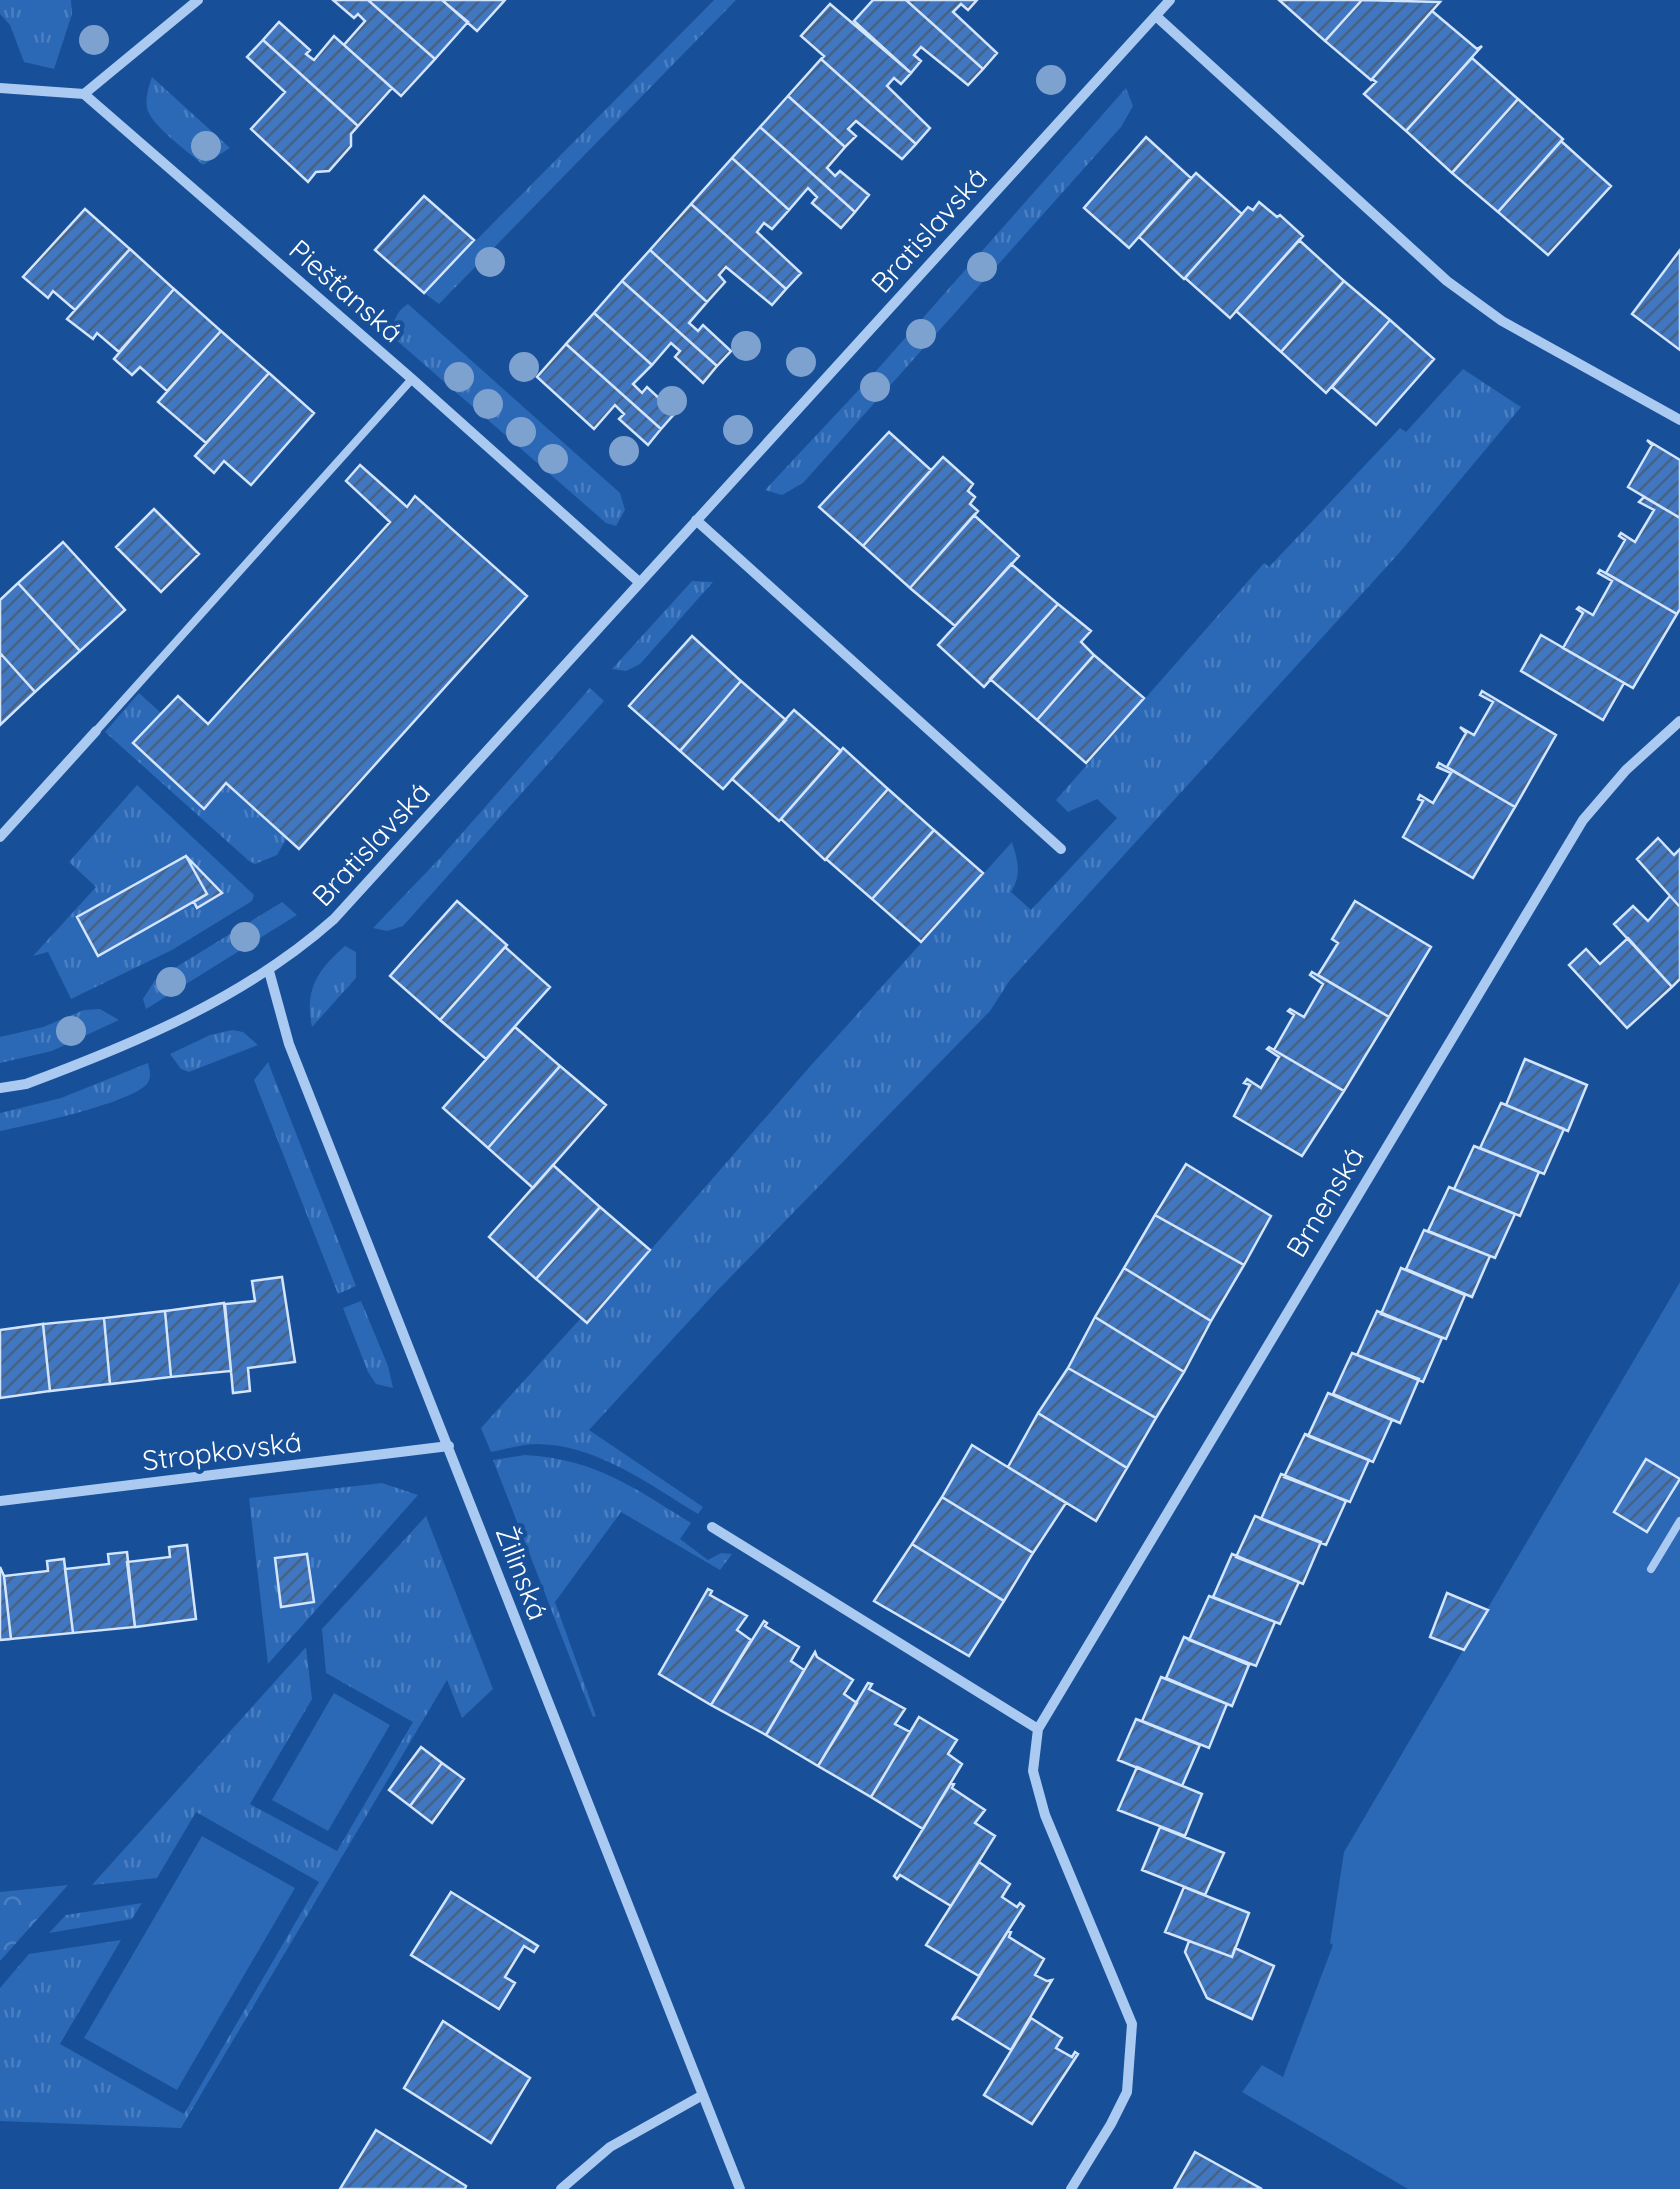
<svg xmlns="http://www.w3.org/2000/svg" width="1680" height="2189" viewBox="0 0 1680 2189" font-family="Quicksand,sans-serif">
	<defs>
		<pattern id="grass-tufts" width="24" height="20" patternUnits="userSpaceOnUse" patternTransform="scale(2.5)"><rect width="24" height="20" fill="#2b68b6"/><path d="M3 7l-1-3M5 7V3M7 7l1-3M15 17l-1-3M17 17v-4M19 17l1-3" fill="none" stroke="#4b7fc1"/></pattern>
		<pattern id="forest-crowns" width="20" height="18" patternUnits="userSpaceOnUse" patternTransform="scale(2.5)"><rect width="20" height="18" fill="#2b68b6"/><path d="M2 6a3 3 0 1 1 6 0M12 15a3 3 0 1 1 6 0" fill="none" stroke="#4b7fc1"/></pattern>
		<pattern id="building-hatch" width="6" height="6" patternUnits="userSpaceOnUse" patternTransform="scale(2.5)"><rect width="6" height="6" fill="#4077c0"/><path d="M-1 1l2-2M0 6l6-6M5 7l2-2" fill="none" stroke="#466286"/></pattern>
	</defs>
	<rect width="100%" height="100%" fill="#174f98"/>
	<path fill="url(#grass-tufts)" d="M0,0H71L72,14L54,69L24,62L10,25L0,14Z
		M714,0H736L439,304L424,293Z
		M152,77L230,148L203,165C189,152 151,126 147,108C145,98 149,86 152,77Z
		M1126,88L1133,106L1121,127L803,483L782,495L765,490L868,380Z
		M408,304L620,493L625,510L616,526L606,523L395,339C389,326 397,310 408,304Z
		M1463,369L1521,407L1400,552L1010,980L990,1011L715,1293L589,1430L703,1507L698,1514C650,1485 597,1445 538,1444C523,1444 506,1449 491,1452L481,1428L581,1318L588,1322L806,1071L1012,842C1018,862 1022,874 1011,892L1031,910L1117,818L1097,799L1068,812L1056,800L1264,563L1269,567L1400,428L1406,432Z
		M692,581L713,582L640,664L626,671L612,669Z
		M590,688L604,701L403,926L387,931L373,928L441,857Z
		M139,693L161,713L134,744L204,809L226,783L287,838L277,855L255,864L249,861L105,732Z
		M137,785L254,895L252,901L172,950L71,999L48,952L33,956L96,887L69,862Z
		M282,902L297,915L146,1009L143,999L155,980Z
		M345,946L356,952V978L312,1027C304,990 318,969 345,946Z
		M100,1009L119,1020L52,1051L0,1063V1037L43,1027L84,1010Z
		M232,1030L243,1032L258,1045L189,1072L181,1069L170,1054L210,1035Z
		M268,1062L356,1286L338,1294L254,1080Z
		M148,1063C150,1071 152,1079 146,1085C127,1104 29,1125 0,1131V1113L61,1098Z
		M361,1301L388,1366L393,1388L376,1384L368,1372L343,1308Z
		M525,1455C595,1459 633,1487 691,1523L680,1539L708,1560L721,1553L732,1554L720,1570L621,1512L555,1602L596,1716L593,1717L493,1460Z
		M382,1483L418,1495L268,1664L249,1498Z
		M426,1516L493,1689L462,1718L447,1680L181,2128L0,2121V1988L29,1954L121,1940L60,2044L184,2114L319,1882L196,1812L157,1878L92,1885L306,1647L312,1699L250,1804L337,1851L413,1722L326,1673L322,1629Z
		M142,1903L132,1919L49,1933L66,1915Z"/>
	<path fill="url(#forest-crowns)" d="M68,1885L0,1961V1892Z"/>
	<path fill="#2b68b6" d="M1680,1282V2189H1408L1242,2092L1262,2065L1283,2077L1333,1945L1330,1943L1344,1852Z
		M334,1693L390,1725L328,1831L272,1800Z
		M202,1836L295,1888L177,2090L84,2038Z"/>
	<path fill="url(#building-hatch)" stroke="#d2e5fc" stroke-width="2.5" d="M333,0H368L435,59L401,96L344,45L365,21L358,14L354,18Z
		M368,0H442L468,22L435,59Z
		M442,0H505L477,31Z
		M873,0H906L983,69L968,85L921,47L914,55L921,61L911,73L854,21Z
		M906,0H977L968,10L961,4L953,12L997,53L983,69Z
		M1279,0H1362L1325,41Z
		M1362,0L1440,2L1371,80L1325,41Z
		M830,4L911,73L901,84L894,78L887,86L930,128L916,144L821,59L824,56L801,36Z
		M1432,11L1477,49L1482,46L1406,131L1364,94L1376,82L1372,79Z
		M279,22L310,50L306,54L314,60L334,36L392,88L358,126L263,40Z
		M263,40L358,126L351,134V146L329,171L316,172L308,182L251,129L285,92L247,57Z
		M1472,58L1518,99L1452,173L1406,131Z
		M821,59L916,144L902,159L856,121L848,129L856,136L845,147L788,96Z
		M788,96L845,147L827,168L835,176L840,171L869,195L855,212L760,127Z
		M1518,99L1563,139L1498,212L1452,173Z
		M760,127L855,212L841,228L812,203L817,197L808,188L789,210L732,158Z
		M1146,137L1191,178L1129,248L1084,208Z
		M1561,141L1611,186L1548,255L1498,212Z
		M732,158L789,210L772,229L764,223L757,232L801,273L786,289L691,204Z
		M1196,173L1242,214L1184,279L1139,237Z
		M424,196L474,240L424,293L375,250Z
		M1259,202L1277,217L1280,215L1303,236L1230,318L1185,278L1248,207L1253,210Z
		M691,204L786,289L772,305L726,267L719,275L725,282L707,302L650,250Z
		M85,209L130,249L75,310L53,291L48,298L23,277Z
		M1299,240L1344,281L1281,352L1236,311Z
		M130,249L174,289L119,352L97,333L93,339L67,319Z
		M650,250L707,302L689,323L698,331L703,325L731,351L717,366L622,281Z
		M1680,250V350L1632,314Z
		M622,281L717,366L703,383L675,357L680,351L671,343L652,365L594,313Z
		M1344,281L1390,320L1326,393L1281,352Z
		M174,289L221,331L167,391L140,367L132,375L114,359Z
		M594,313L652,365L633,384L642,393L647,387L675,413L661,429L566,344Z
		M1390,320L1434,359L1376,425L1332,387Z
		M221,331L269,373L206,443L158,402Z
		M566,344L661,429L648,445L619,419L624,414L615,405L594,429L537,377Z
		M269,373L314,413L251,485L224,461L214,473L195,456Z
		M889,432L931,470L863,546L819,507Z
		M1647,440L1680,460V518L1628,487L1652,445Z
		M943,457L973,484L968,491L975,497L970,504L978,511L910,588L863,546Z
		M360,465L407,507L415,496L527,596L299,849L226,783L204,809L133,743L178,696L208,724L390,522L346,481Z
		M1644,497L1680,518V609L1677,614L1606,573L1625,540L1619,536L1621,533L1635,542L1654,510L1639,502Z
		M154,509L199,554L161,592L116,547Z
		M974,515L1019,556L955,626L910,588Z
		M63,542L125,610L80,651L18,583Z
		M1011,564L1058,604L984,687L938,645Z
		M1600,570L1677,614L1633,688L1563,648L1583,613L1577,609L1579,607L1593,615L1612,581L1598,573Z
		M18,583L80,651L35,692L0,653V600Z
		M1058,604L1091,631L1081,642L1094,655L1037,720L990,679Z
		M1541,635L1624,683L1603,720L1521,671Z
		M692,636L741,681L680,751L629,706Z
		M0,653L35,692L0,725Z
		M1094,655L1144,698L1086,763L1037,720Z
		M741,681L786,720L723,789L680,751Z
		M1482,691L1556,735L1515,807L1447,767L1466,733L1460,727L1474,735L1493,702L1480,695Z
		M794,710L841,751L779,821L732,779Z
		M843,748L888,789L825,860L781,819Z
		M1439,763L1515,807L1473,878L1403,837L1423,801L1418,799L1420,795L1433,803L1451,773L1437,767Z
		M888,789L934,830L872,899L826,859Z
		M934,830L983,873L921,942L872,899Z
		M1658,838L1674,855L1680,849V907L1637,859Z
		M186,856L207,894L98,956L77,917Z
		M186,856L222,893L197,908L194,902L207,894Z
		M1670,896L1680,907V979L1672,987L1614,924L1633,906L1648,921Z
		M457,901L507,945L440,1020L390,976Z
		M1355,901L1431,947L1389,1017L1318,975L1338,943L1332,939Z
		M1628,938L1672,987L1627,1028L1569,965L1586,949L1600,964Z
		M505,947L550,987L486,1059L440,1020Z
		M1312,972L1389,1017L1344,1091L1274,1050L1294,1015L1288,1011L1290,1009L1304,1017L1323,984L1310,975Z
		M515,1027L560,1066L488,1148L443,1108Z
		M1269,1047L1344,1091L1302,1156L1234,1116L1250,1085L1244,1083L1247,1079L1261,1088L1279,1057L1267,1049Z
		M1525,1059L1587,1085L1568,1131L1506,1105Z
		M560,1066L606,1105L533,1188L488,1148Z
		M1501,1103L1564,1129L1544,1174L1480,1148Z
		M1474,1146L1539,1172L1520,1216L1454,1189Z
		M1186,1164L1271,1216L1244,1265L1155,1215Z
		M553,1165L600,1207L536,1279L489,1237Z
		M1449,1187L1515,1214L1495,1258L1428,1231Z
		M600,1207L650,1250L587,1323L536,1279Z
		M1155,1215L1244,1265L1211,1321L1124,1268Z
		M1424,1230L1490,1256L1472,1297L1406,1269Z
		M1124,1268L1211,1321L1184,1372L1095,1317Z
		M1401,1268L1465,1295L1446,1339L1381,1314Z
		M282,1277L295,1362L248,1368L250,1391L233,1393L225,1304L255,1301L252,1281Z
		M224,1303L231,1371L171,1377L165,1311Z
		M165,1311L171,1377L110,1384L104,1318Z
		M1377,1311L1442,1338L1423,1382L1357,1355Z
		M1095,1317L1184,1372L1156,1418L1068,1368Z
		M104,1318L110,1384L50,1391L43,1324Z
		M43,1324L50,1391L0,1398V1330Z
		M1352,1353L1419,1379L1400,1423L1333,1394Z
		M1068,1368L1156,1418L1127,1468L1038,1413Z
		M1328,1393L1392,1420L1373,1462L1308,1436Z
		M1038,1413L1127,1468L1096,1521L1008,1467Z
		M1305,1434L1369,1460L1350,1502L1284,1477Z
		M972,1445L1066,1503L1033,1553L942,1497Z
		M1646,1459L1680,1479L1647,1532L1614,1512Z
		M1281,1474L1346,1501L1326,1545L1261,1519Z
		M942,1497L1033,1553L1004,1601L912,1544Z
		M1255,1516L1321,1542L1303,1584L1236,1557Z
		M912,1544L1004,1601L969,1656L874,1601Z
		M187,1545L196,1619L135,1627L127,1562L170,1557L169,1547Z
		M127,1552L135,1627L73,1633L65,1569L109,1564L108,1554Z
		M307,1554L314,1602L281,1607L275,1558Z
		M1232,1554L1299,1582L1280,1624L1213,1597Z
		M64,1559L73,1633L11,1639L4,1576L48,1571L47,1561Z
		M0,1567L4,1576L11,1639L0,1640Z
		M708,1589L712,1591L710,1595L747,1616L737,1630L751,1640L711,1705L659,1674Z
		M1447,1593L1488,1610L1464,1650L1430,1637Z
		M1209,1596L1275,1622L1256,1666L1189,1640Z
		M764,1621L767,1623L765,1626L799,1647L791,1661L804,1670L766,1735L711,1705Z
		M1184,1637L1249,1665L1232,1706L1166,1678Z
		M815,1652L817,1657L853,1680L844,1694L857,1703L818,1766L766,1735Z
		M1161,1677L1227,1704L1209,1748L1142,1721Z
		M868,1683L872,1684L869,1689L905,1709L895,1724L910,1732L871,1797L818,1766Z
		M919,1717L957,1740L948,1754L962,1764L923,1829L871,1797Z
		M1136,1719L1200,1745L1182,1786L1118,1760Z
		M421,1747L442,1763L410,1806L389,1790Z
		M442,1763L464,1779L432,1823L410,1806Z
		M1137,1767L1202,1794L1185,1836L1118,1810Z
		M951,1783L954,1784L952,1788L985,1810L975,1823L995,1836L951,1906L900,1875L897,1879L894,1876Z
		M1160,1827L1224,1853L1205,1895L1142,1870Z
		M979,1862L1010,1884L1002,1897L1017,1907L1020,1903L1024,1906L979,1976L926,1945Z
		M1184,1887L1249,1913L1232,1957L1165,1932Z
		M451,1892L538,1946L534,1952L524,1946L505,1977L515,1983L499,2009L411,1955Z
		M1008,1931L1011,1932L1009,1937L1044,1959L1035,1975L1047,1981L1052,1980L1011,2050L957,2017L952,2020Z
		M1189,1941L1232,1957L1235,1948L1274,1966L1252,2019L1207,1998L1185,1952Z
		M1031,2018L1062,2038L1056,2048L1072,2057L1075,2052L1078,2054L1032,2124L984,2095Z
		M443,2021L530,2078L491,2143L404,2088Z
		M376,2130L466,2186L465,2189H340Z
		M1195,2152L1262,2189H1174Z"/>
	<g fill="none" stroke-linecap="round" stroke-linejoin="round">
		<path stroke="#abcaf1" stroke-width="8" d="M96,731L412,379
			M1651,1569L1680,1521"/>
		<path stroke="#abcaf1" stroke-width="10" d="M1156,16L1447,281L1502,321L1680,420
			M0,88L84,94L412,379L639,582
			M84,94L198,0
			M696,520L1061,849
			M0,837L96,731
			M269,971L289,1044L740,2189
			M0,1088L26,1084C136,1043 245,998 334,919L1170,0
			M0,1501L449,1446
			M712,1527L1038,1729
			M561,2189L610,2147L701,2096
			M1071,2189L1111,2124L1127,2092L1132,2024L1045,1815L1033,1771L1038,1729L1583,820L1626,770L1680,721"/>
	</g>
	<g fill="#7ea2cf">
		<circle cx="94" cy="40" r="15"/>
		<circle cx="1051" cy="80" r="15"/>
		<circle cx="206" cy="146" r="15"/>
		<circle cx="490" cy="262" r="15"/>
		<circle cx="982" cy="267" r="15"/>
		<circle cx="921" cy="334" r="15"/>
		<circle cx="746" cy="346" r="15"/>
		<circle cx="801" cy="362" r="15"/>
		<circle cx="524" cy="367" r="15"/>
		<circle cx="459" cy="377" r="15"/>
		<circle cx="875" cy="387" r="15"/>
		<circle cx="672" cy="401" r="15"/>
		<circle cx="488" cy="404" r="15"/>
		<circle cx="738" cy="430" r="15"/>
		<circle cx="521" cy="432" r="15"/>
		<circle cx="624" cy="451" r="15"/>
		<circle cx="553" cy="459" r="15"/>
		<circle cx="245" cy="937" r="15"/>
		<circle cx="171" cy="982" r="15"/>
		<circle cx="71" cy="1031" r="15"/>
	</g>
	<g text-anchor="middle" stroke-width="9" stroke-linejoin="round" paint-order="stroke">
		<g font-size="28" fill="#fff" stroke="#174f98">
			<text transform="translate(929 230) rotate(-48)" y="10">Bratislavská</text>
			<text transform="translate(346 291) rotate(41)" y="10">Piešťanská</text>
			<text transform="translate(371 844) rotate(-47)" y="10">Bratislavská</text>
			<text transform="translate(1325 1202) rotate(-59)" y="10">Brnenská</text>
			<text transform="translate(222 1451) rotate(-7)" y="10">Stropkovská</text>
			<text transform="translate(522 1573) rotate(69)" y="10">Žilinská</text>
		</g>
	</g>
</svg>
